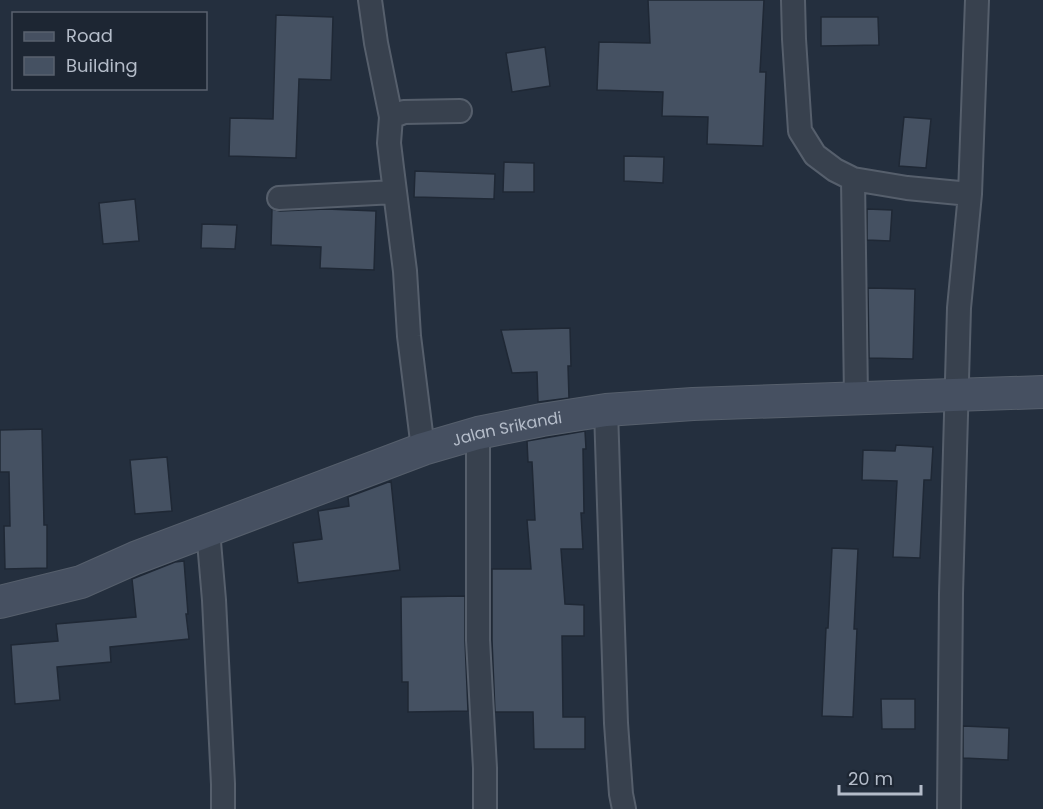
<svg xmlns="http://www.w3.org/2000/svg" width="1043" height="809" viewBox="0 0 1043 809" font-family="Poppins,sans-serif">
	<rect width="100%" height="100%" fill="#242f3e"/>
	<path fill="#455162" stroke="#1f2835" stroke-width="1.5" d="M648,0H764L760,72H766L763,146L707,144L708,117L662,116L663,92L597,90L599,42L650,43Z
		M276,15L333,17L331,80L299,79L296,158L229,156L230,118L273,119Z
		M821,17H878L879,45L821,46Z
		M545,47L550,86L512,92L506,53Z
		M904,117L931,119L926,168L899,166Z
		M624,156L664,157L663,183L624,181Z
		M504,162L534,163V192H503Z
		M415,171L495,174L494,199L414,197Z
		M135,199L139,241L103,244L99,203Z
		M272,209L280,211L326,209L376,211L374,270L320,268L321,247L271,245Z
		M867,209L892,210L890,241L867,240Z
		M202,224L237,225L235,249L201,248Z
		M868,288L915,289L913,359L869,358Z
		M570,328L571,366H568L569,398L538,402L537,372L512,373L501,330Z
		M42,429L44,525H47V568L5,569L4,526H10L9,472H0V430Z
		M585,431L586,449H583L584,513H581L583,549H561L565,604L584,605V636H562L563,717H585V749H534L533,712H495L492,640V569H531L527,520H535L532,462H528L527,441Z
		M896,445L933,447L931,480H924L920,558L893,557L897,481L862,480L863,450L895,451Z
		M167,457L172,511L135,514L130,460Z
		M391,481L400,570L298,583L293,543L322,539L318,511L349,506L348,497Z
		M832,548L858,549L854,629H857L853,717L822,716L826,628H828Z
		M184,561L188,614H186L189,639L110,647L111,662L57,667L60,700L15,704L11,645L58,641L56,624L136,617L132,579L175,562Z
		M465,596V641L468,711L408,712V682H402L401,597Z
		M881,699H915V729H882Z
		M963,726L1009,728L1008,760L963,758Z"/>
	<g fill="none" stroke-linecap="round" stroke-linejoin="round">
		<defs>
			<path id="street" d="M370,0L376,43L391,117
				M793,0L794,39L800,131L815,155L835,170L853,179L907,188L970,194
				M853,179L856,398
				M279,198L395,192
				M606,410L616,723L621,794L624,809
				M478,433V640L485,768V809
				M423,449L409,336L405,271L392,168L389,143L391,117L404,112L460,111
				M208,530L214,600L223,784V809
				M949,809L951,594L959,308L970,194L977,0"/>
			<g id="secondary">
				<path id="s1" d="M0,602L81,582L135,558L423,449L478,433L542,420L606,410L693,404L1043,392"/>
			</g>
		</defs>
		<use href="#street" stroke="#565f6c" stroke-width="26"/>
		<use href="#secondary" stroke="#565f6c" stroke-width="34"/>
		<use href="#street" stroke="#38414e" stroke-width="22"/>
		<use href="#secondary" stroke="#465061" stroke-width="32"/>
	</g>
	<g text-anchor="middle" stroke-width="5" stroke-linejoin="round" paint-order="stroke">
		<g font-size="16" fill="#b4bcc9" stroke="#1d2633">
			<text dy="6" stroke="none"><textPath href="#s1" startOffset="537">Jalan Srikandi</textPath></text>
		</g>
	</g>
	<rect x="12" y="12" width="195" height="78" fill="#1d2633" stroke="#59626f" stroke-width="1.5"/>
	<rect x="24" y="32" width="30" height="9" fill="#465061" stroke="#59626f" stroke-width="1.5"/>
	<text x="66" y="42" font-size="18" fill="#b4bcc9">Road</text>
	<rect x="24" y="57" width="30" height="18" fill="#455162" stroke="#59626f" stroke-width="1.5"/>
	<text x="66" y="72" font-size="18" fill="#b4bcc9">Building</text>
	<path d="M839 785v9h82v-9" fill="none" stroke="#b4bcc9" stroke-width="3"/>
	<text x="848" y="785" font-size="18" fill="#b4bcc9" stroke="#1d2633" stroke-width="4.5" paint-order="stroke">20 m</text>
</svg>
